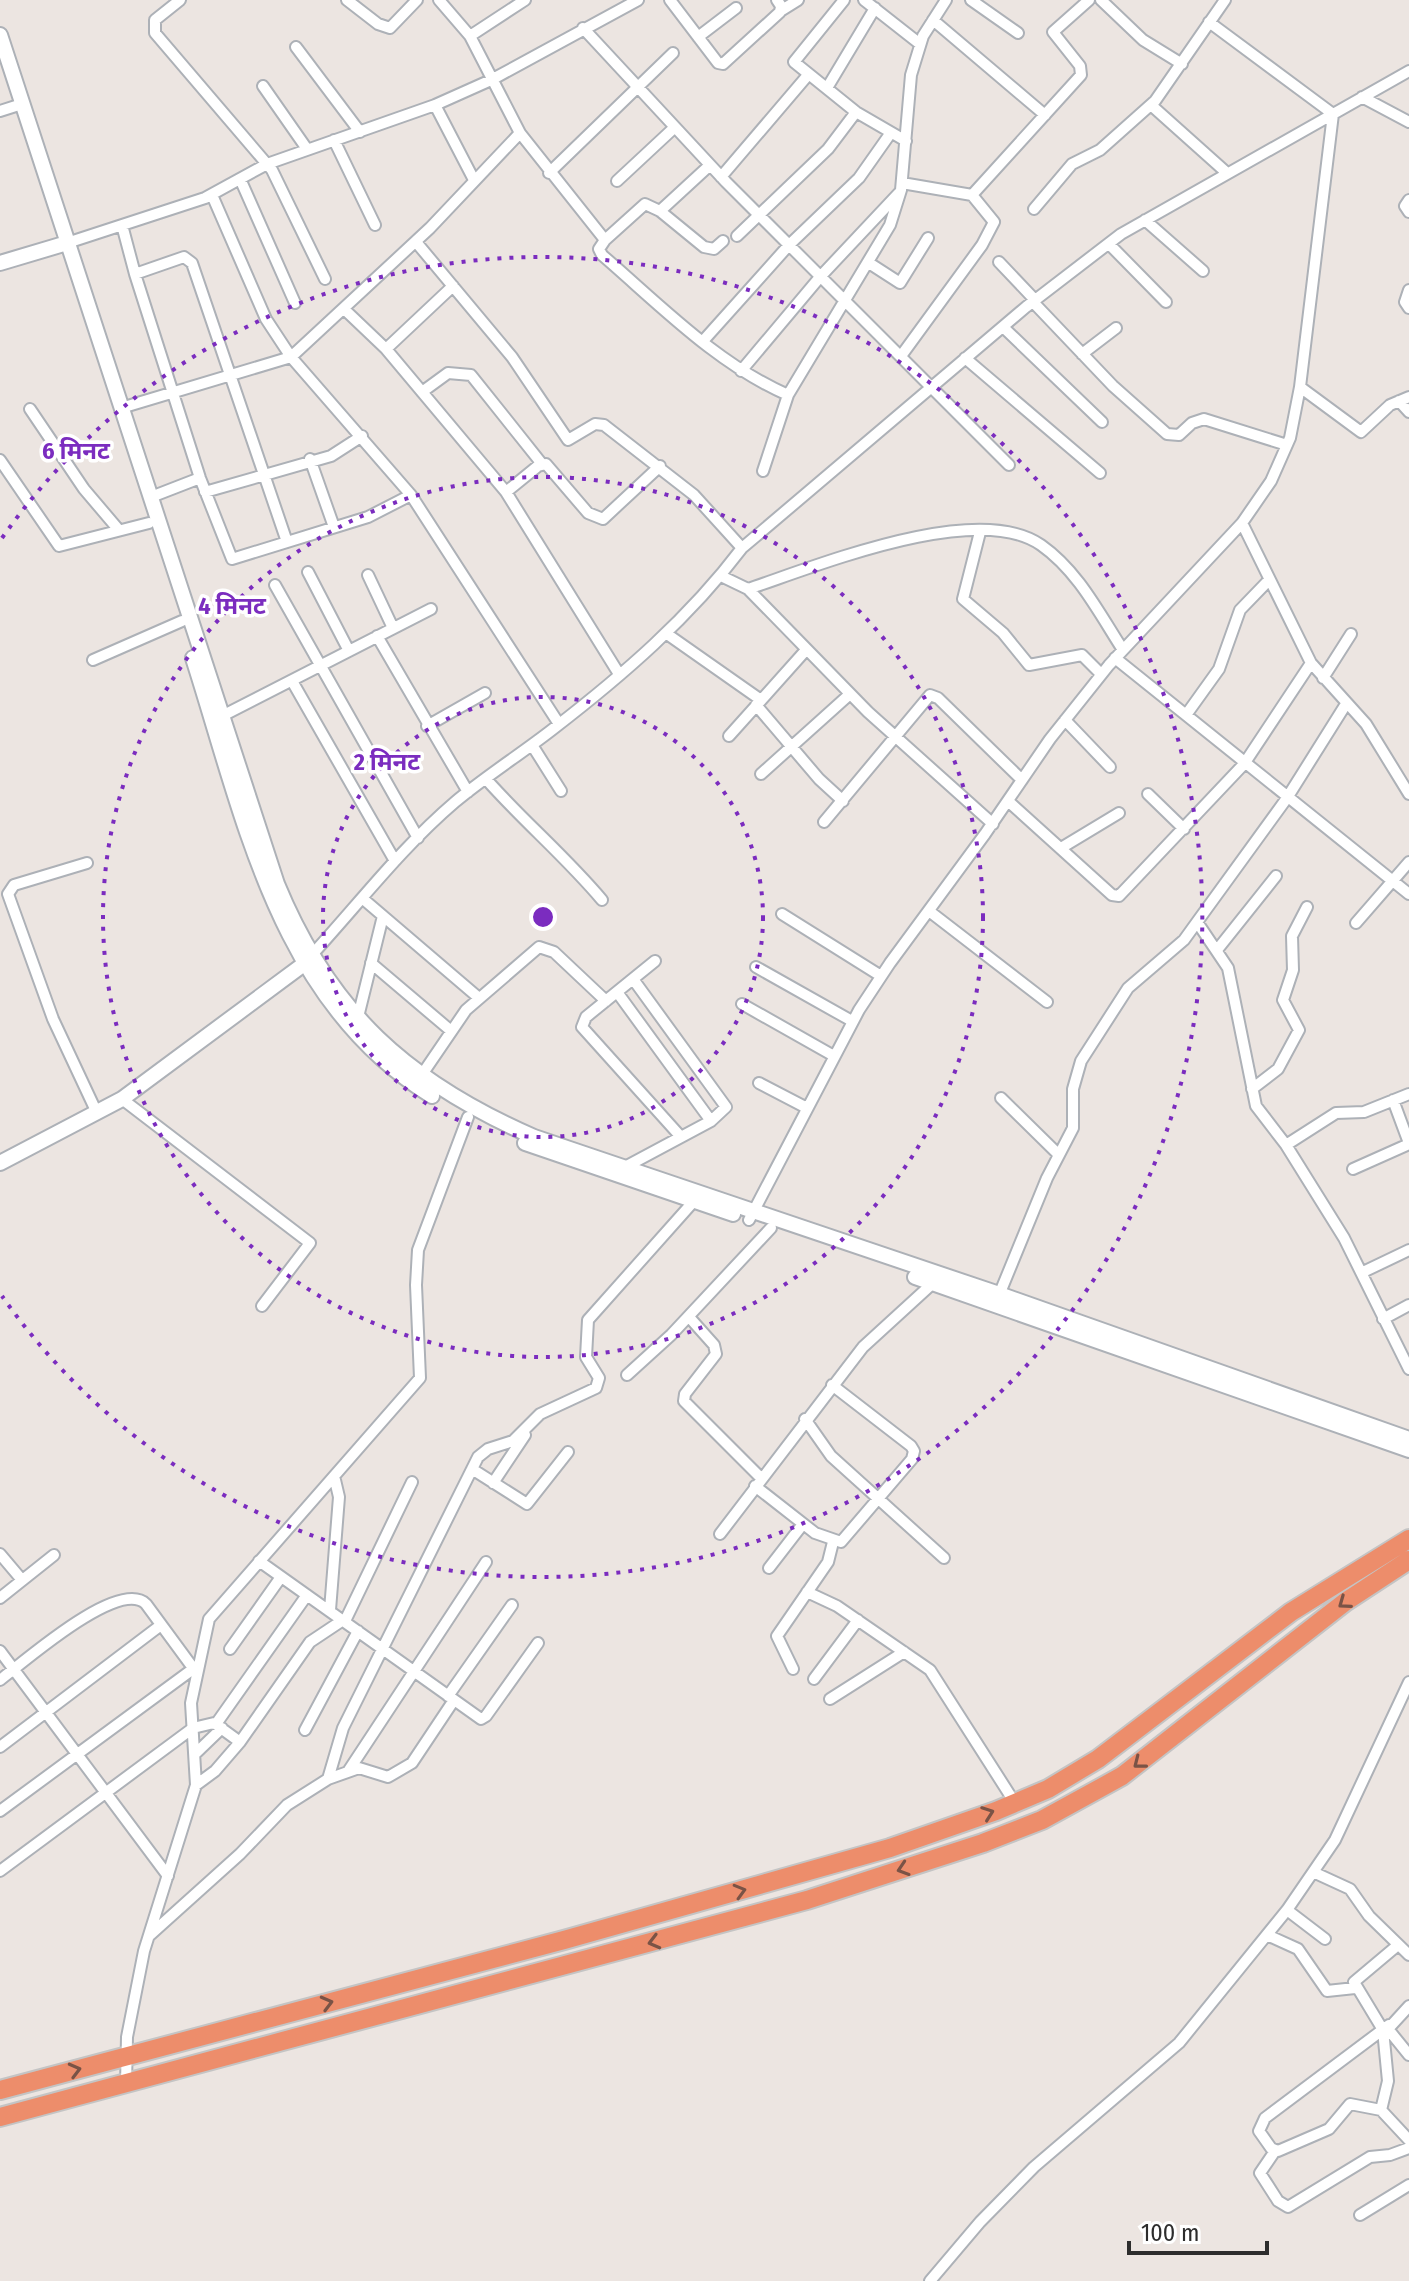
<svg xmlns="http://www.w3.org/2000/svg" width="1409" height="2281" viewBox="0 0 1409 2281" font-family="'Fira Sans Condensed','Noto Sans Devanagari',sans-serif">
	<rect width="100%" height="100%" fill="#ece5e1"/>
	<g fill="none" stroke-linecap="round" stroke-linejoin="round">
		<defs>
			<path id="street" d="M180,0L155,20V33L272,170L325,279
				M347,0L378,24L390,28L417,0
				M439,0L470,36L520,133L605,240
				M670,0L718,63L723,64L780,12L781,6L777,0
				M844,0L794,62L856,112L906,141
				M864,0L920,44
				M971,0L1018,33
				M1101,0L1143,40L1182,64
				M782,10L798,0
				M933,20L1045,115
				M1209,22L1333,114
				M583,28L726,182L1009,465
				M470,36L525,0
				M698,37L736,8
				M296,47L360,132
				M263,86L307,149
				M827,88L875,8
				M1362,97L1409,122
				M435,105L474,180
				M1151,105L1227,173
				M0,111L22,104
				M334,140L375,225
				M549,173L673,53
				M721,177L808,75
				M241,181L295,303
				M617,181L675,127
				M212,195L266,319L291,357L411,495L559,724
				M972,195L1081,75L1080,66L1053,32L1089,0
				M1409,200L1405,206L1409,212
				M1034,209L1072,164L1100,150L1155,101L1225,0
				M660,211L710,165
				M1145,220L1203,271
				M122,225L135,274L184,257L192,263L287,542
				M737,236L828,149L856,112
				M723,241L714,249L704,247L660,211L645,204L605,240L599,249L602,255C660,305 717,364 788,395
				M416,242L512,357L568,440L595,424L604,425L694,495L742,548
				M67,243L205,198L267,164L435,105L491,80L638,0
				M1109,244L1166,302
				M999,262L1035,300
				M869,263L900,283L928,238
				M135,274L200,478L232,559L368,517L411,495
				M1409,290L1405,302L1409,308
				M1033,302L1113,386L1167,434L1179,435L1192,423L1204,419L1287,445
				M344,309L386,349L506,492L619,674
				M1003,327L1102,422
				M703,341L789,245L859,178L890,134
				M386,349L453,286
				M1082,354L1116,328
				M901,356L982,245L994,222L972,195L902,183
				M965,358L1100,473
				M741,371L820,277L899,193
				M1300,387L1361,432L1390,405L1409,397
				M422,392L448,373L471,375L542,464
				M1399,401L1409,412
				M121,408L291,357L430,228L520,133
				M30,409L84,489L118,529
				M310,459L334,527
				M0,460L59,546L149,523
				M763,471L788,395L890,225L901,190L911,75L923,36L946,0
				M205,492L331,456L362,436
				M506,492L538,466L546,464L588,513L603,519L660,466
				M151,497L200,478
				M1242,523L1311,663L1366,724L1409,794
				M980,532L963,599L1003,633L1029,665L1082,655L1101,674
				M308,572L349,651
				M368,575L393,628
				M721,576L748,589L868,712L993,824
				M275,585L418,838
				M748,589C817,566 977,500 1041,545C1078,571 1099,613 1123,650
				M667,634L761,700
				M377,636L468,792
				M1115,658L1409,894
				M93,660L182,621
				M1323,678L1351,634
				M292,681L395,861
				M756,705L819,779L843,801
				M1186,715L1219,669L1240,610L1268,581
				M222,716L431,609
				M1065,720L1110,767
				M427,726L485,693
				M729,736L806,650
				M532,745L561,791
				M761,774L850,694
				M486,779C523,821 566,857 602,900
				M1148,794L1184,829
				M1008,801L1112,895L1119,896L1244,764L1311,663
				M824,822L930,695L938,698L1022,780
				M1061,848L1119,813
				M87,863L14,885L8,894L53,1019L97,1113
				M362,898L479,998
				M929,911L1047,1002
				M782,914L881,976
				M1197,922L1228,968L1256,1106L1286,1145L1344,1238L1409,1369
				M1356,923L1409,862
				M1217,950L1276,876
				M309,958C357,906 401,848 455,802C486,776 521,754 553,729C623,675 689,618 742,548L1026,307L1121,234L1409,71
				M655,961L586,1017L582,1027L681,1137
				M371,963L450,1030
				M756,967L852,1021
				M617,992L711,1121
				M742,1004L834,1056
				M358,1017L383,916
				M421,1076L466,1010L539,947L554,952L606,1001
				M759,1083L807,1108
				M1252,1089L1278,1069L1299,1030L1283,1000L1293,970L1292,936L1307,907
				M1001,1098L1059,1155
				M122,1099L310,1243L262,1306
				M1393,1100L1409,1143
				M1286,1145L1336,1113L1364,1112L1409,1094
				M625,1167L711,1121L726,1107L633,979
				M1353,1169L1409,1144
				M749,1220L859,1010L890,963L985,834L1050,739L1109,665L1242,523L1271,481L1290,438L1300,387L1333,114
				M1363,1272L1409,1250
				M997,1300L1047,1178L1073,1128V1089L1081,1061L1128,988L1184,940L1197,922L1287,798L1346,704
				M689,1317L714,1345L716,1354L685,1394L684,1401L761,1478
				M1383,1319L1409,1305
				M627,1375L671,1335L771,1228
				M805,1419L831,1456L944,1558
				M472,1469L527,1504L568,1452
				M493,1483L525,1435
				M755,1486L815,1533L841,1542L912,1459L914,1451L911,1446L832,1385
				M720,1534L863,1347L933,1283
				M0,1554L22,1580
				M259,1561L481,1719L486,1716L538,1643
				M769,1568L803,1524
				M807,1592L837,1606L930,1670L1015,1803
				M0,1598L54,1555
				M330,1610L339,1497L335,1480
				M345,1621L412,1482
				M230,1649L281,1577
				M0,1651L168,1876
				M793,1669L777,1636L828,1562L833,1542
				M814,1679L858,1620
				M0,1680C25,1661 119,1578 146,1604L196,1672
				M448,1696L512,1605
				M830,1699L904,1652
				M216,1724L307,1595
				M305,1730L358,1631
				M0,1747L161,1625
				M195,1754L222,1728
				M349,1770L486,1562
				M328,1779L359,1768L388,1777L412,1763L454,1700
				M196,1785L215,1771L240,1742L310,1642L343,1620
				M0,1811L193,1669
				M0,1871L193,1728L214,1723L240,1742
				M1313,1872L1350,1889L1369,1916L1409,1955
				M1287,1910L1325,1939
				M150,1935L240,1854L287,1805L328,1779L343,1728L478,1457L488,1449L513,1441L540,1414L596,1388L599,1378L586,1357L588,1320L694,1201
				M1267,1935L1298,1949L1327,1991L1355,1988
				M1398,1945L1354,1982L1383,2030L1388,2081L1381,2110L1409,2140
				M1409,2006L1388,2029L1409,2055
				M126,2084L127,2037L144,1951L196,1785L191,1703L209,1619L420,1378L416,1285L418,1250L468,1117
				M1381,2110L1350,2104L1329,2129L1278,2151L1271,2148L1259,2131L1265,2118L1389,2025
				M1275,2151L1260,2173L1278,2201L1288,2207L1370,2157L1390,2155L1409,2148
				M1360,2215L1409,2185
				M930,2281L980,2222L1034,2167L1179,2043L1287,1910L1335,1840L1409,1682"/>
			<path id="secondary" d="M0,35L277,884C330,1013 408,1082 534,1137L999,1294L1409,1439
				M0,263L67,243
				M193,658C244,817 278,1002 432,1096
				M525,1143L733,1214
				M0,1163L122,1099L304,964
				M915,1277L1409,1450"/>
			<path id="highway" d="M0,2090L564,1940L890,1848L996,1811L1048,1789L1098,1759L1291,1612L1409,1539
				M0,2117L807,1900L983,1843L1042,1820L1122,1776L1345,1602L1409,1560"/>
		</defs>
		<use href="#street" stroke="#adb1b7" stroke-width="14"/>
		<use href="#secondary" stroke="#adb1b7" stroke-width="18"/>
		<use href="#highway" stroke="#c4c4c4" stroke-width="22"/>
		<use href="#street" stroke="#fff" stroke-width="10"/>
		<use href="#secondary" stroke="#fff" stroke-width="14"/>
		<use href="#highway" stroke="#ed8d6b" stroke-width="18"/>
	</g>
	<defs><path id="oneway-chevron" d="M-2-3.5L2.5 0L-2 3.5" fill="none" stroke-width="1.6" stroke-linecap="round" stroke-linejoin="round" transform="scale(2)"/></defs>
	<g stroke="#7a5346">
		<use href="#oneway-chevron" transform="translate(1344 1603) rotate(144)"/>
		<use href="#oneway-chevron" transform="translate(1139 1763) rotate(142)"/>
		<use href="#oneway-chevron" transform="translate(988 1813) rotate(-20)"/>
		<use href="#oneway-chevron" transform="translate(903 1869) rotate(162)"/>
		<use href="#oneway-chevron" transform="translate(740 1891) rotate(-16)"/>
		<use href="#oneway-chevron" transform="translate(654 1942) rotate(165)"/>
		<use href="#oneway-chevron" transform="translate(327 2003) rotate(-15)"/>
		<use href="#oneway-chevron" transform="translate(75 2070) rotate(-15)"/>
	</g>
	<g fill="none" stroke="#7b2cbf" stroke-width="4" stroke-dasharray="4 8">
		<circle cx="543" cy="917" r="220"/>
		<circle cx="543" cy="917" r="440"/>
		<path d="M2 538A660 660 0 1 1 2 1296"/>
	</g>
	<circle cx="543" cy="917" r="12" fill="#7b2cbf" stroke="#fff" stroke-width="4"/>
	<g font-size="24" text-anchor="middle" font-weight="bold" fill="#7b2cbf" stroke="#fff" stroke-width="7" stroke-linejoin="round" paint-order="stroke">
		<text x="76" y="459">6 मिनट</text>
		<text x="232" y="614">4 मिनट</text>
		<text x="387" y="770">2 मिनट</text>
	</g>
	<path d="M1129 2241v12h138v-12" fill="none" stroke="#2d2d2d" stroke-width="4"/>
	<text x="1141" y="2241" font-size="24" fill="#2d2d2d" stroke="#ffffff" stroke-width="6" paint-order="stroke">100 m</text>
</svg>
